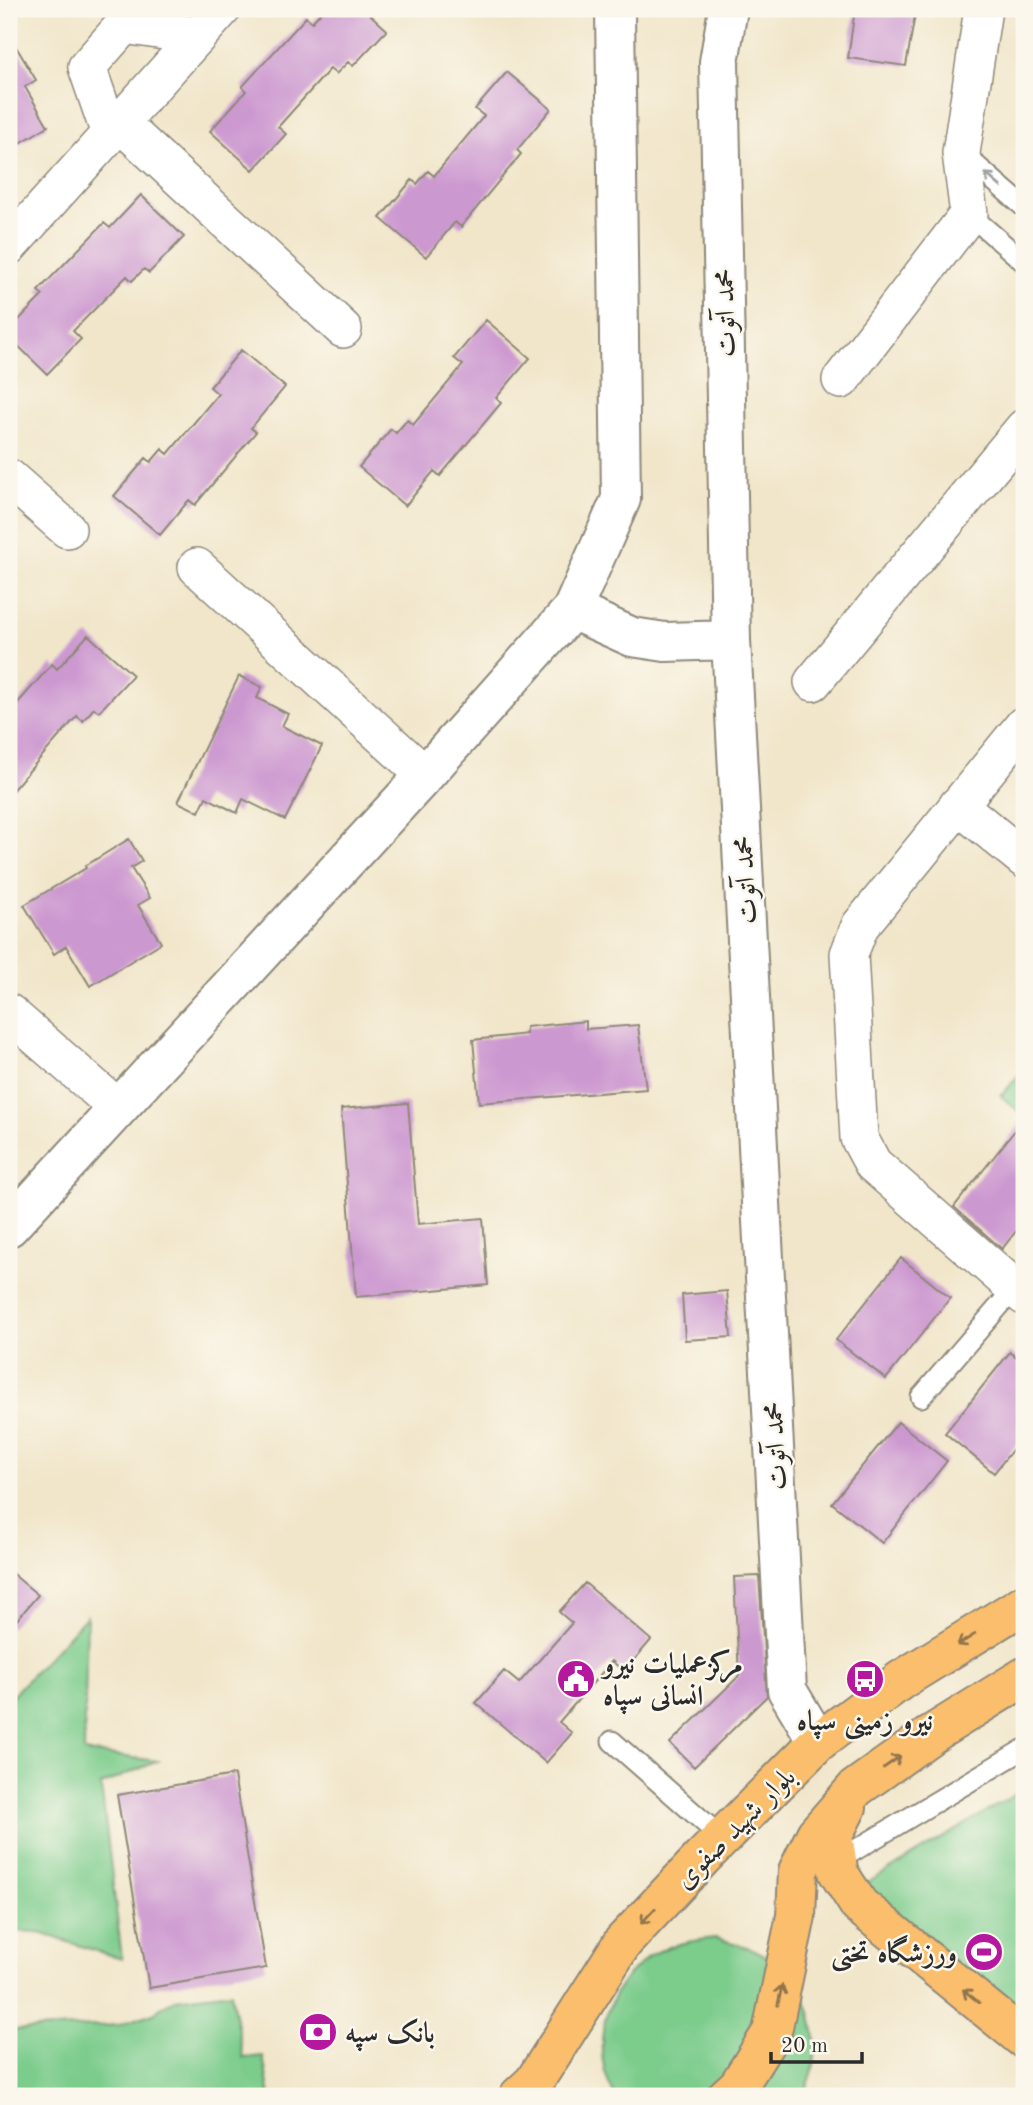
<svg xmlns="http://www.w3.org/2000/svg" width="1033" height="2105" viewBox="0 0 1033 2105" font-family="'Old Standard TT',Amiri,serif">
	<rect width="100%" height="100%" fill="#fbf7ec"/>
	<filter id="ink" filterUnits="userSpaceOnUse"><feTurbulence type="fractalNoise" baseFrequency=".0143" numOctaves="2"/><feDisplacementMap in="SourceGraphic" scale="14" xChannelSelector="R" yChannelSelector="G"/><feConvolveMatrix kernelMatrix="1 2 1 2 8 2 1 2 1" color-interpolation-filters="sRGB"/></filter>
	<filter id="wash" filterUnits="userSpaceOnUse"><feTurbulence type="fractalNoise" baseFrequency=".00686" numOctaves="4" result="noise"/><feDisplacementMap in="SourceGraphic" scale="28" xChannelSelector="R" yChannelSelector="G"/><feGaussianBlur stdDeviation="1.57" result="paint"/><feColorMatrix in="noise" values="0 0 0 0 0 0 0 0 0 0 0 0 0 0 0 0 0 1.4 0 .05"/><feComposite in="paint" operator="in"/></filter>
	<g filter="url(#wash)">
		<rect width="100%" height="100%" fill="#f1e6ca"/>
		<path fill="#7bcc8c" stroke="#537c5c" stroke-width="2" d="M1024,1069V1116L1001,1096Z
			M87,1616L84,1752L158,1761L101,1785L122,1959L37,1932L14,1931L9,1927V1699Z
			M1024,1789V2017L862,1886Z
			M715,1938C738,1944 756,1948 776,1962C814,1990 828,2056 802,2096H615C591,2054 601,2000 636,1968C642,1963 647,1957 653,1954C675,1943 691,1941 715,1938Z
			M231,1992L243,2058L263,2056L270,2096H9V2021L14,2030L119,2025L153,2013L175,1999Z"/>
		<g id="blocks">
			<path fill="#cc98d0" d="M324,9H364L387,30L353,66L348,62L336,74L330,69L278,127L286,134L253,170L210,131L246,91L242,87L306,17L312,22Z
				M855,9H916L906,66L848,58Z
				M9,35L36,80L25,87L48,126L9,150Z
				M507,72L551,109L517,150L521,154L461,227L455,222L426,257L380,218L412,180L417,184L428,171L434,176L484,116L475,109Z
				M141,195L184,237L149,273L144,269L132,281L127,276L73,331L81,339L47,374L9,337V330L43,295L38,291L104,223L110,228Z
				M486,320L530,358L496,398L501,403L440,476L434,471L405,506L359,467L391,429L396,433L407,420L413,425L463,365L454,358Z
				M241,350L285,387L251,428L256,432L195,505L189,500L160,535L114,496L146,458L151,462L162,449L168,454L218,394L210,387Z
				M88,635L133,675L99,712L94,708L83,721L77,716L9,794V713L52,664L57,669Z
				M239,676L262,687L257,698L288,714L282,726L322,746L285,820L243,799L237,813L206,797L199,812L178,802Z
				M129,839L142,861L131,868L150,898L138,905L161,943L90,986L66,946L54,954L24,905L86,868L85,866Z
				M586,1021V1029L638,1025L646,1089L479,1103L473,1040L526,1034V1027Z
				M408,1103L418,1224L483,1218L488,1285L356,1297L341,1109Z
				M1024,1119V1221L1002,1249L954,1207Z
				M901,1258L950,1298L886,1379L836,1340Z
				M727,1291L731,1337L685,1340L682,1295Z
				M1010,1352L1024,1363V1435L994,1473L945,1433Z
				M898,1422L947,1461L882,1543L832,1503Z
				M9,1571L38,1595L9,1629Z
				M759,1576L767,1696L694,1767L670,1743L739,1676L734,1577Z
				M585,1583L651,1640L624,1672L612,1661L559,1722L572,1733L546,1763L476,1703L504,1671L519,1683L572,1623L559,1612Z
				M234,1775L266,1968L149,1988L117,1795Z"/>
		</g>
	</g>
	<g filter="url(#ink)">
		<use href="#blocks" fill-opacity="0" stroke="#8e887a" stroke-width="2"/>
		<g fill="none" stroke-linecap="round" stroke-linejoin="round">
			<defs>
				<path id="service" d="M962,153L1024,207
					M969,214L1024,262
					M921,1397L1019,1283
					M612,1741L722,1838
					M837,1861L1024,1749"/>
				<path id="minor" d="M120,123L343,329
					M110,134L87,67L124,25L198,36
					M9,246L222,9
					M841,380L969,214L961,153L983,9
					M9,478L67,529
					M197,567L425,775
					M813,682L1024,428
					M1024,725L860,926L849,954L859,1138L873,1164L1024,1296
					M958,805L1024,859
					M9,1013L118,1108"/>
				<path id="tertiary" d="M728,9L719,62L731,640L787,1690L818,1742
					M572,610L632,637L665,642L731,640
					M9,1227L425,775L572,610L621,499L615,9"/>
				<path id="primary" d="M847,1807L833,1835L837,1861L838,1872L859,1905L1024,2039
					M519,2096L534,2082L623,1942L702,1858L818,1742L901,1680L1024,1604
					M727,2096L738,2086L772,2032L796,1916L798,1871L816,1834L856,1788L932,1734L1024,1677"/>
			</defs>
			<use href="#service" stroke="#8e887a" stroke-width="23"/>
			<use href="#minor" stroke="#8e887a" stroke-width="40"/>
			<use href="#tertiary" stroke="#8e887a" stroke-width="42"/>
			<use href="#primary" stroke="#8e887a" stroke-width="42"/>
			<use href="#service" stroke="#fff" stroke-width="19"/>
			<use href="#minor" stroke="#fff" stroke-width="37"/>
			<use href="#tertiary" stroke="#fff" stroke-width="38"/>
			<use href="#primary" stroke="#fabe6d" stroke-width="38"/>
		</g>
		<defs><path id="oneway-shaft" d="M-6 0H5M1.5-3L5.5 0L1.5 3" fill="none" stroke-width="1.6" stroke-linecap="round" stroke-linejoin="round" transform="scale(1.75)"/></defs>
		<use stroke="#a0a0a0" href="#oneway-shaft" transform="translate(993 180) rotate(-139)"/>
		<g stroke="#92744c">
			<use href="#oneway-shaft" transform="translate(966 1640) rotate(148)"/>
			<use href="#oneway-shaft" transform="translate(892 1762) rotate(-35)"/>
			<use href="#oneway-shaft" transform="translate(648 1916) rotate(133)"/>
			<use href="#oneway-shaft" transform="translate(780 1995) rotate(-78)"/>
			<use href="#oneway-shaft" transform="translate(971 1996) rotate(-141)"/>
		</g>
	</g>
	<defs>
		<symbol id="civic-disc" viewBox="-11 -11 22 22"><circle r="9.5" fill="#b5179e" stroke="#fbf7ec"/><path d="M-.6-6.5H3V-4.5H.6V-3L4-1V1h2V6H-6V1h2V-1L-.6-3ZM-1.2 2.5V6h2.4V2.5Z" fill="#fff"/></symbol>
		<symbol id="bus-disc" viewBox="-11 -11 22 22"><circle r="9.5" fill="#b5179e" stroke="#fbf7ec"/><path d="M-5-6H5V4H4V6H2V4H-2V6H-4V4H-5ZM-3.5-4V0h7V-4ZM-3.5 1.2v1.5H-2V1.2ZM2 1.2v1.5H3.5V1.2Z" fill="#fff"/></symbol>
		<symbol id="stadium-disc" viewBox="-11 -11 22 22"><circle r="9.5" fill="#b5179e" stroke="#fbf7ec"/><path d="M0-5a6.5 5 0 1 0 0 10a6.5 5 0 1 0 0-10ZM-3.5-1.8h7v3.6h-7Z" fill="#fff"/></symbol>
		<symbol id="bank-disc" viewBox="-11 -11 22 22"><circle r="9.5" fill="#b5179e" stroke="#fbf7ec"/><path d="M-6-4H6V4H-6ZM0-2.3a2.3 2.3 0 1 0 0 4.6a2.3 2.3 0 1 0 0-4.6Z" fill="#fff"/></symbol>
	</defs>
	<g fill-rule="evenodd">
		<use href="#civic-disc" x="554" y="1657" width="44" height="44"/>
		<use href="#bus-disc" x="843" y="1657" width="44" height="44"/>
		<use href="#stadium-disc" x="962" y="1930" width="44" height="44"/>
		<use href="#bank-disc" x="296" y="2010" width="44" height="44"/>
	</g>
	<g text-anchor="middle" stroke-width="5" stroke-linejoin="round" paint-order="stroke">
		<g font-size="28" fill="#2b2b2b" stroke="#fbf7ec">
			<text transform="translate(724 313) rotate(-91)" y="10">محمد آتوت</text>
			<text transform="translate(744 880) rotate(-93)" y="10">محمد آتوت</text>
			<text transform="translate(774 1446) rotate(-93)" y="10">محمد آتوت</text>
			<text transform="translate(734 1827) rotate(-45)" y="10">بلوار شهید صفوی</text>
		</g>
		<g font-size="28" font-weight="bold" fill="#2b2b2b" stroke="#fbf7ec" text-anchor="start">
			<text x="603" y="1673">مرکزعملیات نیرو<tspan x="603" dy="32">انسانی سپاه</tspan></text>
			<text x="865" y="1730" text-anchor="middle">نیرو زمینی سپاه</text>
			<text x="957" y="1962" text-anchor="end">ورزشگاه تختی</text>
			<text x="345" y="2042">بانک سپه</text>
		</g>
	</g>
	<rect width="1033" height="2105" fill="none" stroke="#fbf7ec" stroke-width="35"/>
	<path d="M771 2052v10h91v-10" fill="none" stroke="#2b2b2b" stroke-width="3.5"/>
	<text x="781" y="2052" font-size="21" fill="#2b2b2b" stroke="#fbf7ec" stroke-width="5" paint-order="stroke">20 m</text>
</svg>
